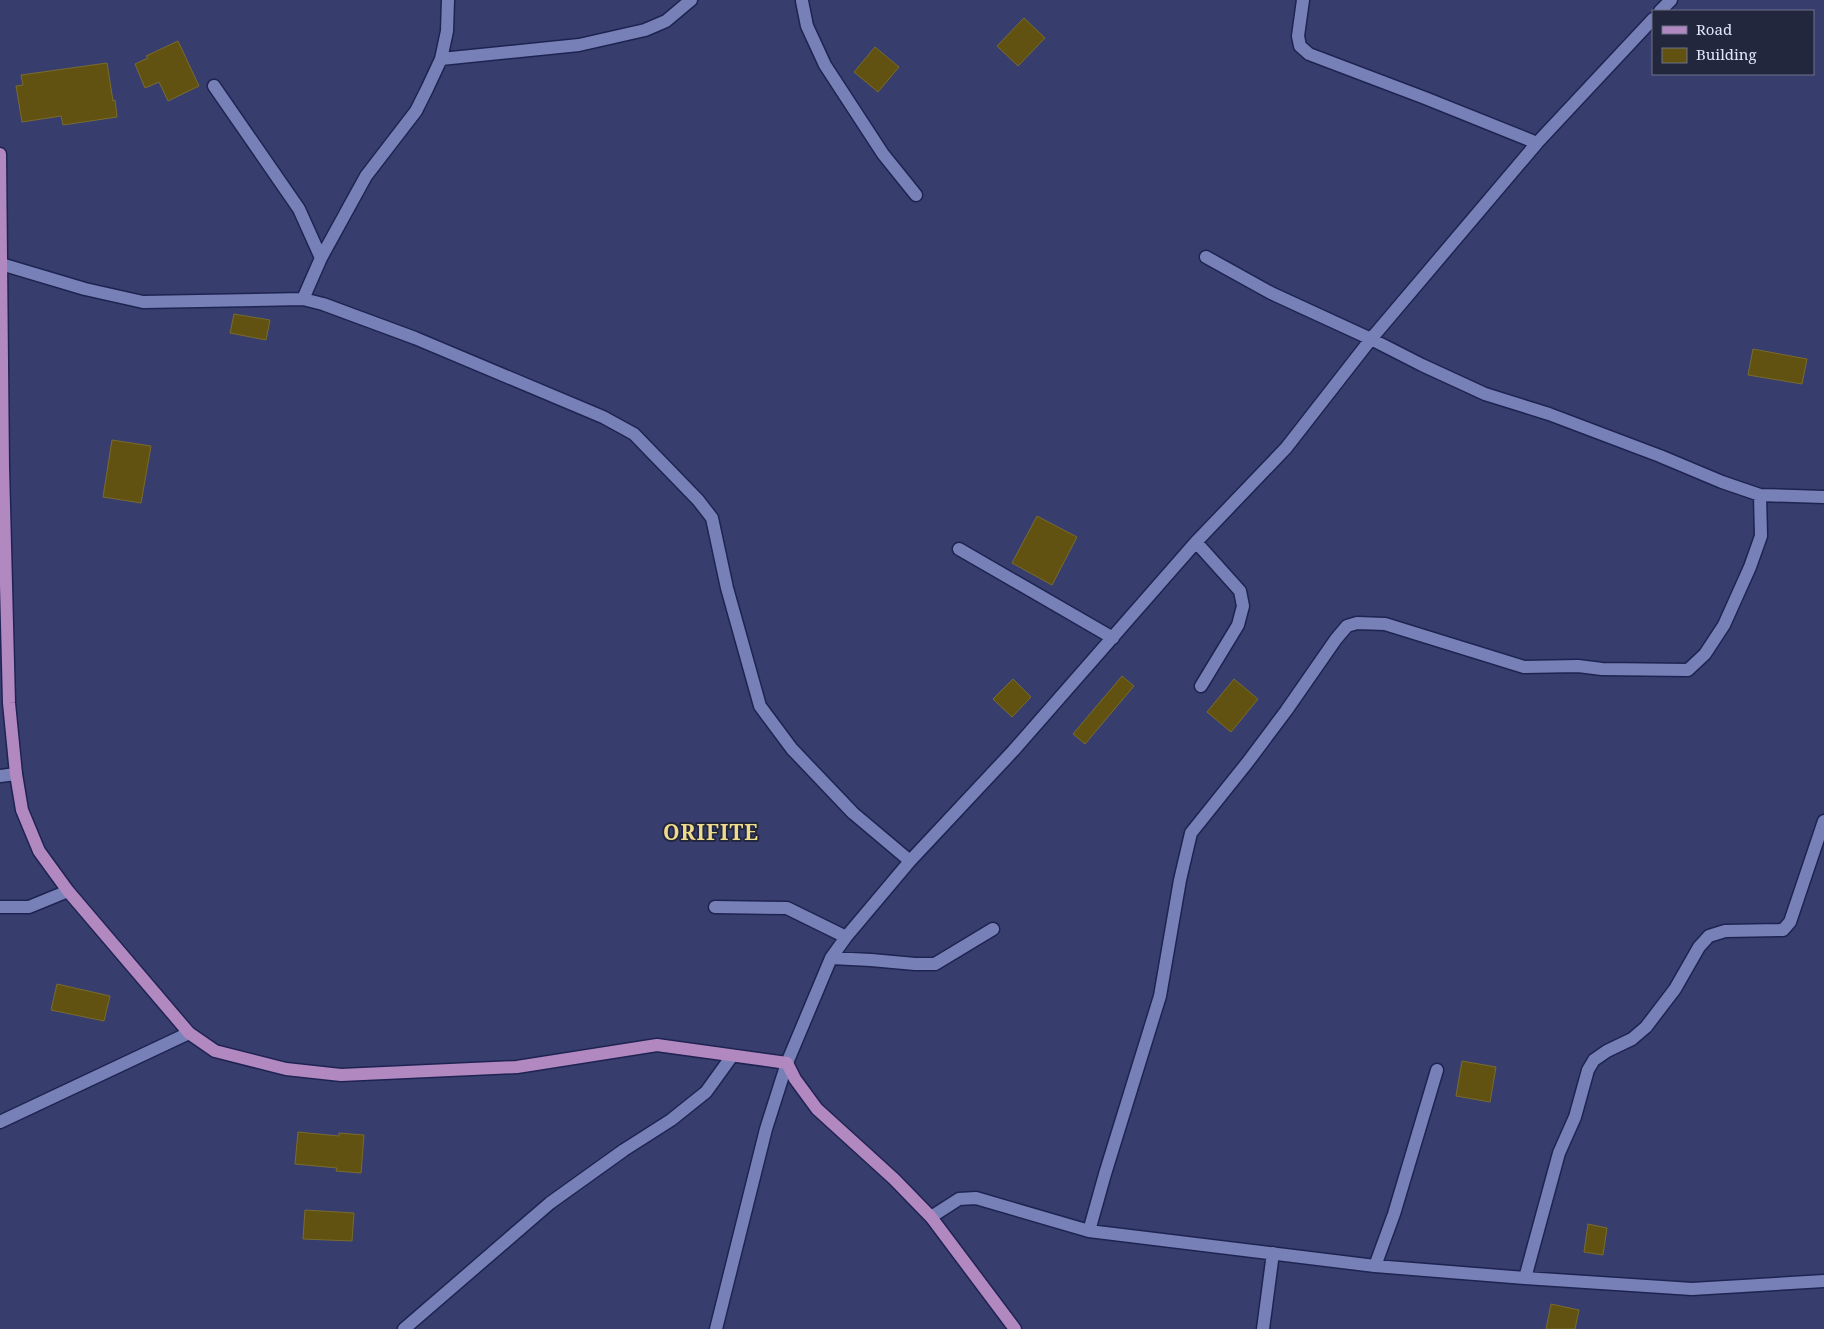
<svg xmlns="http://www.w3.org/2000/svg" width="1824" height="1329" viewBox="0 0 1824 1329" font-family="'Noto Serif',serif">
	<rect width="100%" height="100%" fill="#373e6e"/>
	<path fill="#615212" stroke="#796b2e" d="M1024,18L1045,38L1018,66L997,46Z
		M178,41L199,86L168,101L159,82L145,88L135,64L148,58L146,56Z
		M875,47L899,67L878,92L854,72Z
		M107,63L113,101L115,100L117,117L63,125L61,116L22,122L16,86L23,85L21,75Z
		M234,314L270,320L266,340L230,333Z
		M1753,349L1807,359L1802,384L1748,375Z
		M112,440L151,446L141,503L103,497Z
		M1037,516L1077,537L1052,585L1012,563Z
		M1122,676L1134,686L1085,744L1073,734Z
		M1013,679L1031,697L1012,717L993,699Z
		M1234,679L1258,699L1231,732L1207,712Z
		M57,984L110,996L104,1021L51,1010Z
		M1462,1061L1496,1067L1490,1102L1456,1096Z
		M298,1132L339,1136V1133L364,1135L361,1173L336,1171L337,1168L295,1164Z
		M305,1210L354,1213L352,1241L303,1239Z
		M1588,1224L1607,1228L1603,1255L1584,1252Z
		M1551,1304L1579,1310L1575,1329H1546Z"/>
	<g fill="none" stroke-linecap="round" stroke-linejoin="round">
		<defs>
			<path id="minor" d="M1303,0L1298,36L1300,46L1309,54L1425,98L1537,143
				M802,1L807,26L825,65L883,154L916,195
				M1660,11L1671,0
				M441,59L579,45L645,30L666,21L691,0
				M214,86L299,209L321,258
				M1206,257L1271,293L1371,339L1422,365L1485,394L1549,414L1660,456L1722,482L1760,495L1824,497
				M1,264L85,289L143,302L303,299L323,304L415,338L603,417L634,434L698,500L712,518L727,588L760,706L792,749L853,813L910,861
				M303,299L321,258L366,176L416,111L427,89L441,59L447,31L448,0
				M1196,542L1240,591L1243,606L1238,625L1201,686
				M959,549L1113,638
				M0,776L16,774
				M0,907H29L68,891
				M715,907L787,908L846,937
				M831,958L871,960L915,964H935L993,929
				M0,1122L189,1033
				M931,1217L959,1199L976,1198L1089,1231L1375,1266L1525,1278L1692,1289L1824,1281
				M1089,1231L1105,1174L1160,996L1180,880L1191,833L1247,763L1286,711L1336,639L1347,626L1357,623L1385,624L1524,667L1578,666L1602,669L1688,670L1705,654L1724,625L1750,567L1761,536L1760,495
				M1375,1266L1394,1214L1437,1070
				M1525,1278L1559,1153L1575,1117L1588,1070L1594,1060L1607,1051L1632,1039L1646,1027L1675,989L1699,947L1709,936L1725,931L1783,930L1790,922L1824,821
				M404,1329L550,1203L624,1150L671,1120L706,1092L732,1056
				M716,1329L766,1129L787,1063L831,958L846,937L910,861L1013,751L1196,542L1286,448L1371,339L1537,143L1653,19
				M1263,1329L1273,1253"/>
			<path id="major" d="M0,154L3,467L9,703L16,774L22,810L39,851L68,891L189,1033L215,1051L286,1069L341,1075L517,1067L657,1045L787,1063L795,1079L817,1109L894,1179L931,1217L1015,1329"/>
		</defs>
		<use href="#minor" stroke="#1f2351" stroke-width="15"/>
		<use href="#major" stroke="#1f2351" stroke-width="15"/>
		<use href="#minor" stroke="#7781b7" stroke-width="12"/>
		<use href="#major" stroke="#b188c0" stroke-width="12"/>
	</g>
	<g text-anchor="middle" stroke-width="4" stroke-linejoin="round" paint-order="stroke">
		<g font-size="21" font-weight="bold" letter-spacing="1" fill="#efdb8d" stroke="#23273d">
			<text x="711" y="840">ORIFITE</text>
		</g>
	</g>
	<rect x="1652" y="10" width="162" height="65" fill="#23273d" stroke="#6f738a"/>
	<rect x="1662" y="26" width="25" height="8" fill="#b188c0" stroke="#6f738a"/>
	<text x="1696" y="35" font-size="15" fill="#e0e5fd">Road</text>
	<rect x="1662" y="48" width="25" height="15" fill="#615212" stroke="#6f738a"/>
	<text x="1696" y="60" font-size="15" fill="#e0e5fd">Building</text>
</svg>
